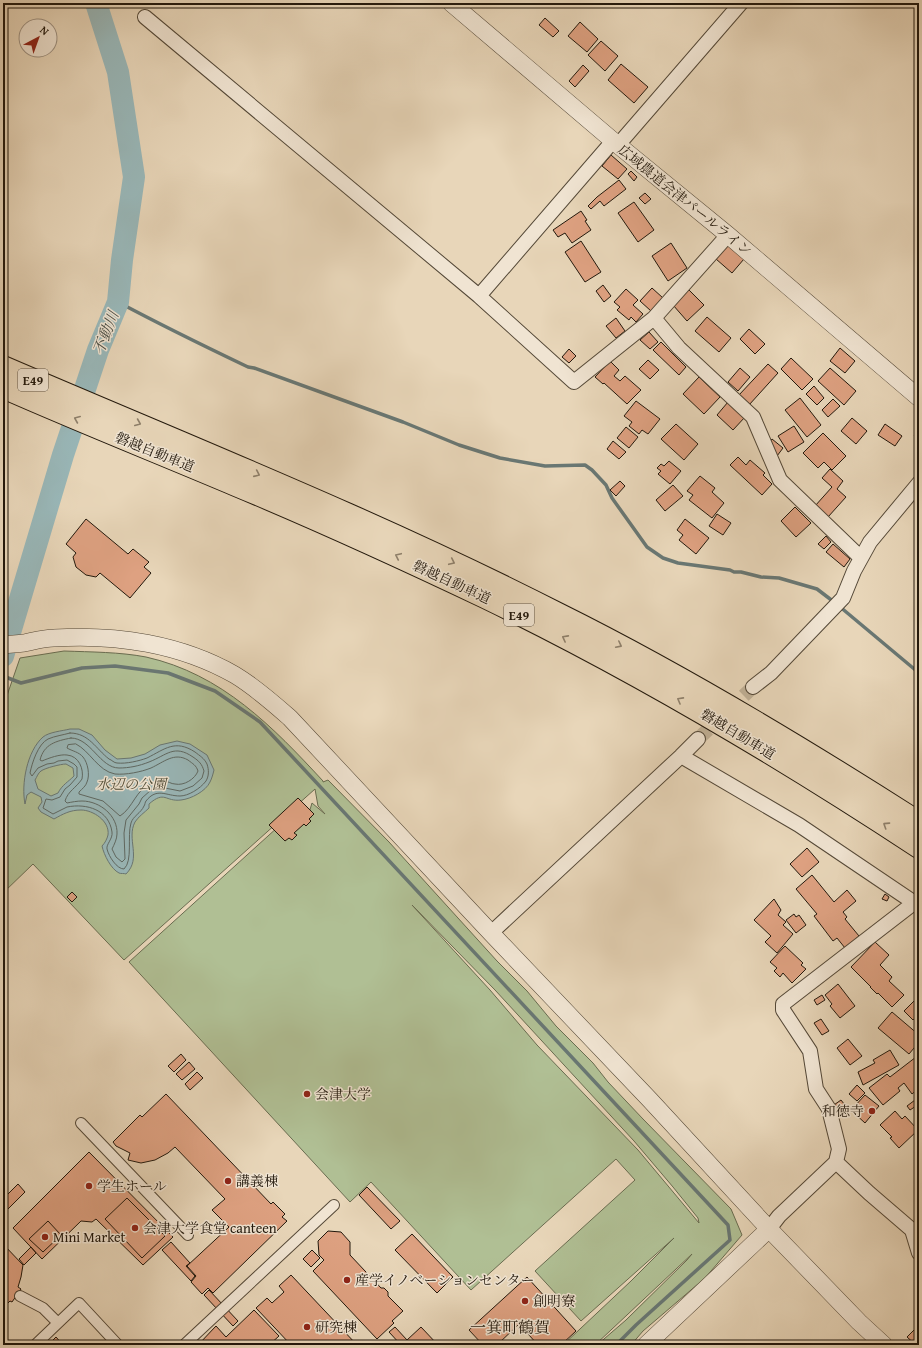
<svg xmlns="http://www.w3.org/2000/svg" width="922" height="1348" viewBox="0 0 922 1348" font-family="'Gentium Book Plus','Noto Serif JP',serif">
	<rect width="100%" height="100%" fill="#e8d6b9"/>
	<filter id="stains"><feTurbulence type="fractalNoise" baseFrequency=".005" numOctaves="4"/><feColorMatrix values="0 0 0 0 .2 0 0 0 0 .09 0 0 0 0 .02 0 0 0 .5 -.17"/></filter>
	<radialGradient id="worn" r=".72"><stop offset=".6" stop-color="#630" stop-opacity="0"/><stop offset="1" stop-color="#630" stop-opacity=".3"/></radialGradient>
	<path fill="#b0bf94" stroke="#696c50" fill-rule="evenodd" d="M64,651C91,652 120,652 146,657C222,674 273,727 323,781V782L328,780L389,842L497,961L527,991L556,1026L593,1063L608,1082L643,1119L731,1209L742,1235L705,1278L643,1331L631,1345H597L626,1320L687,1260L692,1254L595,1345H563L631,1281L674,1238L581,1321L535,1271L635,1180L616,1159L471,1290L371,1182L350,1202L129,962L300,807L311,818L309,813L312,803L325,814L318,806L315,789L124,960L33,864L3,893V707L20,658ZM412,905L495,990L634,1141L673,1187L698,1218L699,1223L638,1150L537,1045L490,990Z"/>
	<path fill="#99b7b8" stroke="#697773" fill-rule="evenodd" d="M70,729H79L92,735L105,750L117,759L131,758L145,754L160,745L177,741L190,744L207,755L214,770C213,774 212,778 210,782C206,791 191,799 181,800C165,802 165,790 149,804V808C145,812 138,817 135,822C126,839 142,858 126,874C124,873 121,874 119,873C111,869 104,855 102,846C105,843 107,839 108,835C110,821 93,810 81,810C70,810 63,814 54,819L41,812L38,808L42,802L41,797L31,792L27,795L25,804C21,784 27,751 43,737C49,732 62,731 70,729ZM66,764L73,768L74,776C68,782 62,785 58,793L51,796L38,789L35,780C37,777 38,773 41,771C45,768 61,764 66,764Z"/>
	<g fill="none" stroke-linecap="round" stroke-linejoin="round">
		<path stroke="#5e6862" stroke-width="1" d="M70,733C89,733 96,749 109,759C112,760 114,763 117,763C126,764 139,761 147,758C165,749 175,739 195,752C200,756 204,758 207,764C209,770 209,776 206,781C200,789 188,796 180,796C166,796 157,787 146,801C145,802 145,805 144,806C141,813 133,816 131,823C127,836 133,861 124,869C117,869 109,857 107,849C106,844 113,839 112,832C109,810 87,803 67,807C62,809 58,812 53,814L43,808L46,799L52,800L60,797L65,789L70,785L77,777V767L74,764L67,760L58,761L54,763L47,764L38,768L32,776L30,773C32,763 38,744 48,739C55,736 63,735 70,733Z
			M71,738C91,738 100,768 119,768C129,768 139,766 149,762C167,755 174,744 193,757C199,761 202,764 204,771L202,778L193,786L180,791L160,787L151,790L142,798L139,804L126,820L124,833L125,859L122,862L116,857L112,849C114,845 117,839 117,834C118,816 100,801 82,801C77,801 72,802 67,803L65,801C68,791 76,788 82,779C84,769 79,756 67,755C60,754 49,758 42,761L40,760C44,744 56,741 71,738Z
			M76,744C90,751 98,771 115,774C126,775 141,772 151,768C164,762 174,752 188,760C193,764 196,765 198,771C195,779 184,786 175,784C171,784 168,781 164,781C160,781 155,782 151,784C136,789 133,808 120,816L103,801L79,794V792C82,789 86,786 87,782C90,775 88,763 83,757C79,752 72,751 67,748L68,745Z"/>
		<path stroke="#697773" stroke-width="3.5" d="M118,302C161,325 204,346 248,367L254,368L403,422L459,445L500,458L545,466L585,465L592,470L606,485L612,498L647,547L663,558L678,563L730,570L734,572H741L761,577L779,578L817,589L834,602
			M839,606L919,673
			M3,676L21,683L82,668L115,666L168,673L215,691L260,722L728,1225L730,1240L636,1325L616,1345"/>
		<path stroke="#99b7b8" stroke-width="22" d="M3,656L63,455L98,350L118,302L122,260L134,177L118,72L96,3"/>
	</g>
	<path fill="#dea181" stroke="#22180c" d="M545,18L559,31L553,37L539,25Z
		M580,22L598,39L587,52L568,36Z
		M601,41L618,56L605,71L588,55Z
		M621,64L648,87L634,103L608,80Z
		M583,65L589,71L575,87L569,81Z
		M611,155L627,169L618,179L602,166Z
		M631,171L637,177L634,181L628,174Z
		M619,180L626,189L604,206L600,201L591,209L588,206L597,197Z
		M645,193L651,199L645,204L639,198Z
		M634,202L654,230L638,242L618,213Z
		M581,211L587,220L585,221L591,230L572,243L565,233L558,237L553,230Z
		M581,241L601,272L585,282L565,252Z
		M671,243L687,268L668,281L652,256Z
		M728,245L744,259L732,273L716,259Z
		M603,285L611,296L604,302L596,291Z
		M652,288L663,298L651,311L640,301Z
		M626,289L638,300L633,305L643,314L636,322L631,317L629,320L617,310L620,307L614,302Z
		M689,290L704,305L687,321L673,305Z
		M707,317L731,338L719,352L695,331Z
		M616,318L625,331L616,338L606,326Z
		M749,329L765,344L755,354L740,339Z
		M649,332L658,342L650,349L640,340Z
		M661,342L686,367L679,375L653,350Z
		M840,348L855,361L845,373L830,361Z
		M569,349L576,356L569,363L562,357Z
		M791,358L813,379L802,390L781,369Z
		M648,360L659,370L650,379L639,369Z
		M610,361L619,370L614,376L620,381L625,376L641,390L627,404L604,383L603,384L595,377Z
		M768,364L778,373L749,405L739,395Z
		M740,368L750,377L738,391L728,382Z
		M830,368L856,391L844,405L818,381Z
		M699,377L720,397L704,414L683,394Z
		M814,386L824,398L817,405L806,394Z
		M800,398L821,425L807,437L785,410Z
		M833,399L840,406L828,417L822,410Z
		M636,401L660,419L648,434L642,430L639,434L629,426L632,422L624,416Z
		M728,402L745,417L733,430L717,415Z
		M852,418L867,431L856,444L841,431Z
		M676,424L698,444L684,460L661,439Z
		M885,424L902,436L895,446L878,435Z
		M794,426L804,442L788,452L778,436Z
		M626,427L638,437L629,448L617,438Z
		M919,430V440L914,436Z
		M823,433L846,456L832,470L824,462L818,468L803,453Z
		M772,439L783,448L777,456L766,447Z
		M613,441L626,452L619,459L607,449Z
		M738,457L746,465L750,460L765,473L763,475L772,484L762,495L730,465Z
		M669,461L681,471L670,484L658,474L661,471L657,468L661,464L664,466Z
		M830,469L843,481L837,489L846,497L828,517L815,506L832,487L822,478Z
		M700,476L715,488L712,492L724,503L712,518L689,500L693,495L687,491Z
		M620,481L625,486L616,496L610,490Z
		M673,485L683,496L665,511L656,500Z
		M795,507L811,523L796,537L781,521Z
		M717,514L731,523L723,535L709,526Z
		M86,519L128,554L133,549L149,562L144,567L151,573L130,598L100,573L96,577L86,575L76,567L73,557L76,553L66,544Z
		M685,519L709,538L696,554L679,540L683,535L677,530Z
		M826,536L831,542L824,549L818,544Z
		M833,544L850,559L844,567L826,552Z
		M298,798L314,814L309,819L311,821L306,826L304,824L294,833L297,835L292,840L289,838L285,841L269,825Z
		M807,848L819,862L802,877L790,864Z
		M812,875L834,902L847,890L856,901L843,912L847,917L845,919L859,936L845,948L837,938L833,941L814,916L817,914L796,889Z
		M72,892L77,897L72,902L67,897Z
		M885,894L889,897L887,901L882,899Z
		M774,899L781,910L778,915L786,922L783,925L793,934L777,953L765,942L771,936L754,920Z
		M794,914L796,917L799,915L806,925L796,933L786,920Z
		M875,942L889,955L880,965L892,977L889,981L904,995L892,1007L878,993L877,994L870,987H871L851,967Z
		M785,946L803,963L801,965L806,969L792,983L783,973L780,977L774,971L777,968L770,962Z
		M838,984L855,1006L840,1018L830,1006L832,1004L825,995Z
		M822,995L825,1000L817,1005L814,1000Z
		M915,1000L919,1004V1014L913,1020L904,1011Z
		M892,1012L919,1035V1042L909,1054L878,1028Z
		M821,1019L829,1031L822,1035L814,1023Z
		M848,1039L862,1056L850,1065L837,1048Z
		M890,1050L899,1065L863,1085L858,1072L875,1063L873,1060Z
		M181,1054L186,1060L174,1072L168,1066Z
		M916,1057L919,1061V1088L912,1094L904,1083L898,1088L900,1091L883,1105L869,1088L887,1074L890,1077Z
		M189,1062L195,1069L182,1080L176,1074Z
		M197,1072L203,1078L190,1090L185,1084Z
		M857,1085L865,1093L857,1101L849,1094Z
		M166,1094L271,1204L273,1202L285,1214L282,1217L287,1221L213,1293L208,1288L202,1294L191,1282L196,1276L187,1266L229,1227L212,1210L225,1199L175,1147L168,1153L155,1160L141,1163L128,1160L130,1153L116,1146L113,1142L140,1115L142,1117Z
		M865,1095L879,1106L865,1123L853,1112L855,1110L853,1108Z
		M919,1097V1104L910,1110L907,1106Z
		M841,1100L848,1109L838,1116L831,1107Z
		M895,1111L902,1119L905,1116L918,1130L899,1148L890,1138L892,1137L880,1125Z
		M89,1152L173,1237L143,1265L96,1219L92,1222L81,1221L42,1259L13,1228Z
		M18,1184L25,1192L8,1209L3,1203V1199Z
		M367,1187L400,1221L391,1229L359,1195Z
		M127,1198L165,1236L142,1258L105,1219Z
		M48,1221L61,1235L43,1252L29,1239Z
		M328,1231L341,1232L350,1242V1255L381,1288H384L388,1292V1296L403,1311L392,1321L394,1323L377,1339L313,1271L324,1260L319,1255L318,1241Z
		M412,1234L453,1277L437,1293L395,1250Z
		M171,1242L190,1263L186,1266L195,1276L191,1281L162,1250Z
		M3,1244L23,1265L21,1277L18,1287L21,1289L12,1302L10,1301L3,1308Z
		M31,1247L36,1253L24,1265L19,1259Z
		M312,1250L320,1258L311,1267L303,1259Z
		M291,1275L357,1345H291L256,1308L267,1298L272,1303L284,1292L279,1286Z
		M527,1277L576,1331L561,1345H538L519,1324L497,1345H483L469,1330Z
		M209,1290L238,1321L233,1326L204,1295Z
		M254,1310L279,1336L269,1345H218L214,1341L209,1345H198L216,1326L226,1337Z
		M919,1325V1345H916L907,1337Z
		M395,1327L407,1340L421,1327L438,1345H401L389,1332Z
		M56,1337L63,1345H48Z"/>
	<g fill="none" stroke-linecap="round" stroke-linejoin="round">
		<path stroke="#c0b096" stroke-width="14" stroke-dasharray="14 7" stroke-linecap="butt" d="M698,739L753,687"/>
		<defs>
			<path id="pedestrian" d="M81,1123L188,1235
				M20,1296L43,1308L58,1323
				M35,1345L79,1303L118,1345
				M184,1345L334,1205"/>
			<path id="minor" d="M145,17L479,296L574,382L654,318L728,235
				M618,145L741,3
				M479,296L613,141
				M654,318L679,348L753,417L780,480L861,558
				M753,687L771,673L843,598L854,571L870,542L919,483
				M681,756L799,825L919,906
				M919,899L783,1004V1010L810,1051L816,1089L829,1109L839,1149L836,1162L869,1193L912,1230L919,1253
				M491,933L681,756L698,739
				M769,1229L779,1216L836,1162"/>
			<path id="tertiary" d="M451,3L618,145L728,235L919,398
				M3,645C10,644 17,644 24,643C34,641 44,638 54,638C116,634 181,644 235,675C255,687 273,703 290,718L491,933L650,1100L769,1229L859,1322L884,1345
				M646,1345L769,1229"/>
			<path id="motorway" d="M3,367C189,447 378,522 558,614C683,676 802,748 919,823
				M3,387C80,421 158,452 236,485C320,520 403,558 485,597C636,670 779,755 919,847"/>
		</defs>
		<use href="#pedestrian" stroke="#544837" stroke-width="12"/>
		<use href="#minor" stroke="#544837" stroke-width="16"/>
		<use href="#tertiary" stroke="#544837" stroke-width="18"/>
		<use href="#motorway" stroke="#22180c" stroke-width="24"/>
		<use href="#pedestrian" stroke="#f0e4d2" stroke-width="10"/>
		<use href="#minor" stroke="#f0e4d2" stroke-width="14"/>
		<use href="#tertiary" stroke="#f0e4d2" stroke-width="17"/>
		<use href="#motorway" stroke="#e8d6b9" stroke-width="22"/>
	</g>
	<defs><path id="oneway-chevron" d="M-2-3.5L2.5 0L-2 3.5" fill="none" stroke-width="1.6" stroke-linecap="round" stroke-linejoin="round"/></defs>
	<g stroke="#8f806b">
		<use href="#oneway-chevron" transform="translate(77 419) rotate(-157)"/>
		<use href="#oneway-chevron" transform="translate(138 423) rotate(23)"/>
		<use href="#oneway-chevron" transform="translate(257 474) rotate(24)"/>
		<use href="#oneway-chevron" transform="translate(398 556) rotate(-155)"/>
		<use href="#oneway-chevron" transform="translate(452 562) rotate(25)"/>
		<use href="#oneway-chevron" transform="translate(565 638) rotate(-152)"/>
		<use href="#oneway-chevron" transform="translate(619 645) rotate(27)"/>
		<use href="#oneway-chevron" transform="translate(680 700) rotate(-151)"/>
		<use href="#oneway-chevron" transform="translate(886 825) rotate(-147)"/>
	</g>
	<g fill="#8f2418" stroke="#f0e4d2" stroke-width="1.5">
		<circle cx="307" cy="1094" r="4"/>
		<circle cx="872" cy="1111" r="4"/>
		<circle cx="228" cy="1181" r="4"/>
		<circle cx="89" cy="1186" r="4"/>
		<circle cx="135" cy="1228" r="4"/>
		<circle cx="45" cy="1237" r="4"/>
		<circle cx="347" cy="1280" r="4"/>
		<circle cx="525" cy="1301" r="4"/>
		<circle cx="307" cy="1327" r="4"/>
	</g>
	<g text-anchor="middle" stroke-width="3" stroke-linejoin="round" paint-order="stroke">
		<g fill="#f0e4d2" stroke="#605547" stroke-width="1">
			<rect x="18" y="369" width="30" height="22" rx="3"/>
			<rect x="504" y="604" width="30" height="22" rx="3"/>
		</g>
		<g font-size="13" font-weight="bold" fill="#22180c">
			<text x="33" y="385">E49</text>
			<text x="519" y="620">E49</text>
		</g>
		<g font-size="14" fill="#22180c" stroke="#f0e4d2">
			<text transform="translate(685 200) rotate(39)" y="5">広域農道会津パールライン</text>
			<text transform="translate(155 452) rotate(22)" y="5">磐越自動車道</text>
			<text transform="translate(452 582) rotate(25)" y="5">磐越自動車道</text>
			<text transform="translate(738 734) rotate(31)" y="5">磐越自動車道</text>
		</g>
		<g font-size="14" font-style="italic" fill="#4d4a35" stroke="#f0e4d2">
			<text x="131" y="789">水辺の公園</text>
		</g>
		<g font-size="14" fill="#22180c" stroke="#f0e4d2" text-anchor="start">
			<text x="315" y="1099">会津大学</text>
			<text x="864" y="1116" text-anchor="end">和徳寺</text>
			<text x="236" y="1186">講義棟</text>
			<text x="97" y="1191">学生ホール</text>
			<text x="143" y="1233">会津大学食堂 canteen</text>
			<text x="53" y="1242">Mini Market</text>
			<text x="355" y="1285">産学イノベーションセンター</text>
			<text x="533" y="1306">創明寮</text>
			<text x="315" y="1332">研究棟</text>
		</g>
		<g font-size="15" font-style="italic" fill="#4c5048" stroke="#f0e4d2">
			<text transform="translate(106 333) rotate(-69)" y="5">不動川</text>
		</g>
		<g font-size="16" fill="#22180c" stroke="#f0e4d2">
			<text x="510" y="1333">一箕町鶴賀</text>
		</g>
	</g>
	<rect width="922" height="1348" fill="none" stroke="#e8d6b9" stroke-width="16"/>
	<rect x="4" y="4" width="914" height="1340" fill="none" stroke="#22180c" stroke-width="2"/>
	<rect x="8" y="8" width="906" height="1332" fill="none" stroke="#22180c"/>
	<g transform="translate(38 38) rotate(41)"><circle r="19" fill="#f0e4d2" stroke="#9e9283"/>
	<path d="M0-3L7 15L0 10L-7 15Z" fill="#8f2418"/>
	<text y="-6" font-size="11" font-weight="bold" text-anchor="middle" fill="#22180c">N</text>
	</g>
	<rect width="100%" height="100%" filter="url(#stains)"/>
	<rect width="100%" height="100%" fill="url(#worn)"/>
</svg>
